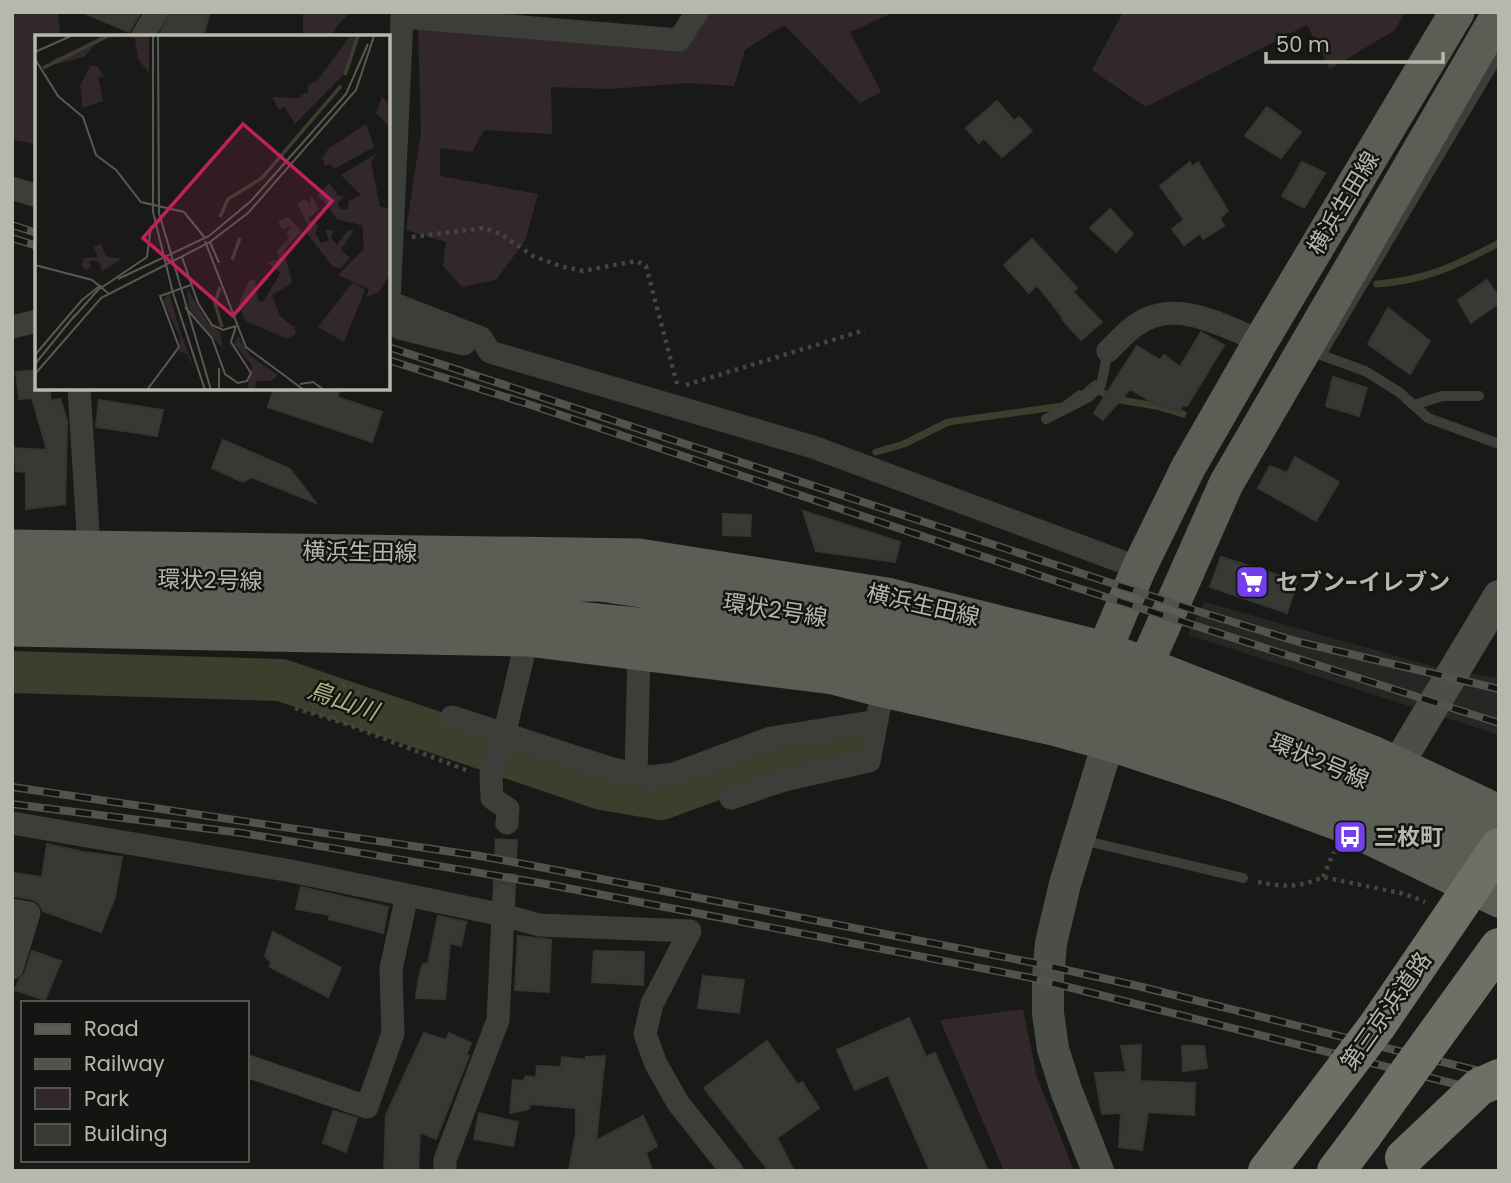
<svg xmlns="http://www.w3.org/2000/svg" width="1511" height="1183" viewBox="0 0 1511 1183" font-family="Poppins,'Noto Sans JP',sans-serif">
	<rect width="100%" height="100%" fill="#191a18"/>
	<path fill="#252724" d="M1204,602L1443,669L1499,678V735L1188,635Z"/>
	<path fill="#32282b" d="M12,12H58L60,37H37V144L12,140Z
		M303,12H350L337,26L331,37H303Z
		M706,12H895L850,32L881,92L860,103L784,25L745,50L734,86L686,83L611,89L551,87L552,134L484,130L472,152L440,148V176L538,194L525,241L496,280L462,287L443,266L446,242L406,230L421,132L418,26L684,46Z
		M1123,12H1405L1395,30L1330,69L1307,25L1146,107L1092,70Z
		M1023,1009L1037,1077L1074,1171H1004L940,1020Z"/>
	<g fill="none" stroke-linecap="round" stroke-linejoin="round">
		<path stroke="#3d3e2e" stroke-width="7" d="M1377,284C1427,280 1455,266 1499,243
			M1094,388L1114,399L1156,406L1183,414
			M876,452L904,444L948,422L1063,406L1079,394L1081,396L1095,384"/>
		<path stroke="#3d3e2e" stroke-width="42" d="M12,672L281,680L602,789L661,799L766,761L856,744"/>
	</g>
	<path fill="#373935" stroke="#343632" stroke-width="2" d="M82,12H141L129,32Z
		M171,12H210L203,37H158Z
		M997,101L1014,121L1019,117L1032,131L1002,157L984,138L979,143L966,128Z
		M1267,107L1301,132L1281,158L1245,136Z
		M1190,162L1192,167L1198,162L1228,211L1220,218L1224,226L1203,239L1200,233L1184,245L1172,229L1184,220L1160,186Z
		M1302,162L1325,173L1304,208L1282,196Z
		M1110,209L1133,234L1116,252L1090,228Z
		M1032,239L1077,288L1073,292L1102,322L1081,340L1062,319L1063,318L1037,285L1029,293L1004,265Z
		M1487,280L1499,297V303L1471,323L1458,300Z
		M1388,308L1430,341L1410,374L1368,344Z
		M1201,332L1224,345L1187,406H1182L1180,411L1159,406L1130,389L1103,420L1094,413L1137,346L1160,360L1164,355L1180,367Z
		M37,370V388H49L51,401L60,399L67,421L65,504L26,509V472L16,471L14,448L47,450L32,398L19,399L16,372Z
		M1333,377L1367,388L1359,416L1326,406Z
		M274,388H341L337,397L382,412L372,442L268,407Z
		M99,400L163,410L157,436L96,427Z
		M223,440L290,469L316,503L251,477L243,482L212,468Z
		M1295,457L1339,482L1316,521L1258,488L1270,466L1287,473Z
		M803,511L900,542L895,562L816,551Z
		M723,514L751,515L750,536L723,535Z
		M1221,557L1297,581L1287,613L1210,587Z
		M47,844L83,852L122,857L115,897L101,932L43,911L39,903L32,899L12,896V873L42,877Z
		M301,887L388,907L383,933L329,919L330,915L296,909Z
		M438,916L466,922L461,946L450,943L445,999L416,998L419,977L423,964H428Z
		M273,932L341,968L328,997L270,967L271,962L265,956Z
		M518,936L551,940L549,992L515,990Z
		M32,951L61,961L45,1000L15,990L19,980L25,972Z
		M594,951L644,952L643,985L592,982Z
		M703,976L744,980L739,1013L698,1008Z
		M909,1018L926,1057L935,1053L988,1171H930L888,1075L855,1090L837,1050Z
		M424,1033L446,1040L449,1033L471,1043L466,1055L469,1056L436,1139L420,1132L418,1171H384L386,1115Z
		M767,1041L798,1085L802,1082L819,1108L777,1138L794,1171H769L704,1088Z
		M1141,1045L1140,1081L1195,1083L1194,1115L1148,1112L1142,1150L1119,1147L1121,1113L1102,1114L1095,1073L1126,1072L1121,1046Z
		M1182,1046H1204L1207,1068L1183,1071Z
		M605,1056L596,1141L643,1116L657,1146L646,1153L652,1171H569L576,1132V1108L530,1104L529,1109L510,1113L513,1080L523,1081L526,1076L536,1078L537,1066L561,1067L562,1057L586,1060V1057Z
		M333,1111L357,1118L346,1152L323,1143Z
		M479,1113L518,1122L513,1146L474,1139Z"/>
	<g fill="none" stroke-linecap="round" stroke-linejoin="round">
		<path stroke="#383a35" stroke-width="23" stroke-dasharray="23 11" stroke-linecap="butt" d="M504,896L507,823"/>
		<path stroke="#44463f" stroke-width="4.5" stroke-dasharray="3.5 5" stroke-linecap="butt" d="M412,237L484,228L501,234L533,256L560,266L583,271L636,261L646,266L677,384
			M686,385L865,330
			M295,708L349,725L471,772
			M333,719L344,684L359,693
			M1323,877L1334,852
			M1258,882C1284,887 1298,888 1323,877L1405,894L1425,902"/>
		<path stroke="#3c3f39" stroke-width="10" d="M1499,55L1321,355L1365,371L1399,392L1428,418L1499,444
			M1414,405L1442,396H1479
			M1046,419L1089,397L1101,385L1108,351
			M1082,840L1243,878"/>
		<path stroke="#3c3f39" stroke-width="23" d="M404,12L402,17L389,302L481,338L490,352L813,447L1139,568
			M402,17L679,40L697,12
			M142,37L157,12
			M12,188L37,196
			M388,321L400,328L464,344
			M12,327L37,321
			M1108,351C1117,342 1126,332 1136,325C1176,297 1222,326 1261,341
			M79,388L89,547
			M452,717L609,768L649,777L674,774L771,738L877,721
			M636,774L639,653
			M731,798L784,780L869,761L879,709
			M12,823L291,871L503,915L539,925L690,931L652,1004L645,1034L656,1064L678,1103L732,1171
			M507,823L508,809L492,798L491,774L504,735L527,639
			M12,910L29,913L12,968
			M247,1066L367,1107L393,1033L391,969L407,895
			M445,1171V1160L498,1020L504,896"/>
		<path stroke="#4c4f47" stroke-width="32" d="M1398,764L1499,596
			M1098,1171L1066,1090L1053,1049L1048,1013V977L1051,943L1065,884L1108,743L1107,717"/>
		<path stroke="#5a5e55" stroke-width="35" d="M12,547L639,556L887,595L1105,649L1373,753L1499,812
			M12,629L527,639L833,677L883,690L1057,729L1108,743L1230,783L1346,826L1499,900
			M1105,649L1139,568L1188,468L1261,341L1457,12
			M1136,687L1226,484L1499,14"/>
		<path stroke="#6c7065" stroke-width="38" d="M1267,1171L1311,1113
			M1336,1171L1363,1135"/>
		<defs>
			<path id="rail" d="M12,225L37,233
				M12,238L37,246
				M388,347L1200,612L1299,642L1499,689
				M388,360L528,404L1059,582L1499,723
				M12,787L480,856L545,868L1035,963L1138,986L1499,1076
				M12,804L242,833L546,884L1032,978L1499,1095"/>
		</defs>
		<use href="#rail" stroke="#51544c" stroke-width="8"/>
		<use href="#rail" stroke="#141513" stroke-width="5" stroke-dasharray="16" stroke-linecap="butt"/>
		<path stroke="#5a5e55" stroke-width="35" d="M12,577L600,584L784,611L887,628L1078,672L1247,731L1368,781L1499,843
			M12,607L529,614L685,630L871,657L1070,704L1237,761L1357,808L1499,876"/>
		<path stroke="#6c7065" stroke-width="38" d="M1311,1113L1377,1026L1499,847
			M1363,1135L1499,947
			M1404,1158L1479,1087L1499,1078"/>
	</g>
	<defs>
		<symbol id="supermarket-square" viewBox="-11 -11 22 22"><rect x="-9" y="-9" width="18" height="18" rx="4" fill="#723feb" stroke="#141513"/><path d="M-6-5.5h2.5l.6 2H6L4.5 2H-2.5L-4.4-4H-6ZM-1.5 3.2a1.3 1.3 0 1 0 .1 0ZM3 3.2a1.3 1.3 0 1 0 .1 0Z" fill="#fff"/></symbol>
		<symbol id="bus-square" viewBox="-11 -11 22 22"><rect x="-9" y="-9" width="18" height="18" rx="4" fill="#723feb" stroke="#141513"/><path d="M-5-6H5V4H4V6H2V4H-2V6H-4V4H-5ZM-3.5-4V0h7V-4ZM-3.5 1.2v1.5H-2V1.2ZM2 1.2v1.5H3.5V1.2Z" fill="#fff"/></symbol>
	</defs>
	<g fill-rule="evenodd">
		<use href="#supermarket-square" x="1233" y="563" width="38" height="38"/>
		<use href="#bus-square" x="1331" y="818" width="38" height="38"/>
	</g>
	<g text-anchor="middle" stroke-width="5" stroke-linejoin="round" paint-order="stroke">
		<g font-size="23" fill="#b5b9ab" stroke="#141513">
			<text transform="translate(1343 203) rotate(-59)" y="8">横浜生田線</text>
			<text transform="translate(360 552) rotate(1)" y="8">横浜生田線</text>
			<text transform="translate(210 580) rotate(1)" y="8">環状2号線</text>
			<text transform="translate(923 605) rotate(13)" y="8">横浜生田線</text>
			<text transform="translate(775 610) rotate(9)" y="8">環状2号線</text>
			<text transform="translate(1319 761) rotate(23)" y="8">環状2号線</text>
			<text transform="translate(1386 1011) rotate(-55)" y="8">第三京浜道路</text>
		</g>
		<g font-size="23" font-weight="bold" fill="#b5b9ab" stroke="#141513" text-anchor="start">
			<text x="1276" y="590">セブン-イレブン</text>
			<text x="1374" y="845">三枚町</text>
		</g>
		<g font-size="24" font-style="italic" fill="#aeb383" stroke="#141513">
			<text transform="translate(343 701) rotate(19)" y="8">鳥山川</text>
		</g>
	</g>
	<g transform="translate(35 35)">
		<rect width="355" height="355" fill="#191a18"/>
		<path d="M67,1L88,2L65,4L49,22L18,30L16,26ZM92,1H114V38L103,24L100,4ZM315,1L322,4L310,38L260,89L250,72L244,75L237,62L265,63L266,59L273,58V50L283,45ZM55,31H62L69,41L63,43L68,66L48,73L45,51ZM347,62L355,70V92L341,78ZM331,89L339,112L299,134L296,129L290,131L287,123L294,113ZM341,119L336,127L345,172L355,173V239L344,257L331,262L334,254L303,240L329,214L327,190L303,185L283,160L294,148L304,161L310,160L303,168L305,174H313L314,166L326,160L306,140ZM276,160L284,174L273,184L283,190L280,198L286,208L294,205L290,195H298L296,203L302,210L313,195L319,196L306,214L315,223L306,233L298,232L271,197L273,190L262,168L270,164L275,169ZM253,182L267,196L249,215L257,248L237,260L245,281L260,293L261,299L252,304L211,286L203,270L214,246L220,244L223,266L228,267L243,242L245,237L232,227L244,224L242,216L254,203L251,199L257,190L247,194L243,186ZM66,209L71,221L87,224L67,236L64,226H54L56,232L51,235L46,230L49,223L63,222L59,212ZM318,247L330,255L309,307L283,292ZM152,253L173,288L185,297L188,314L154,274ZM134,257L145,296L159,333L152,319L145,317V302L128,266ZM203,301L215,321L243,340L236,346H222L219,355H212L217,331L199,309Z" fill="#32282b"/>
		<path fill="none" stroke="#3d3e2e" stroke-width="3.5" d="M8,33L73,1M310,40L323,1M185,182L193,164L227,143L306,51M197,225L205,203M185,252L180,268L187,292"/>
		<path fill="none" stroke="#575a53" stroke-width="2" d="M118,1V177L138,258L170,355M123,1L124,178L176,355M0,17L36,1M0,24L23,61L48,82L61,120L81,135L106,167L149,177L170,203M170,206L211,312L269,355M175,207L184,228M147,222L163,268L177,290L188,295L201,291M0,230L57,245L73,258M83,244L174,201L216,166L311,59L333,9M150,272L177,303L190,339L203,348L212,346L216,338L196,307L201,291M38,283L63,255L112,222L116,191M0,320L47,265L66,250M0,329L40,280M184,333V355M0,339L66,263L175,207L213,178L321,55L339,1M265,349L278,347L289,355M112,355L144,312L125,261L156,250"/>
		<path fill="#c1205f" fill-opacity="0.15" stroke="#c1205f" stroke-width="3.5" d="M208,89L297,166L198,281L108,203Z"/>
		<rect width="355" height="355" fill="none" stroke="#b5b9ab" stroke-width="3.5"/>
	</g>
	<rect width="1511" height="1183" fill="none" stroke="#b5b9ab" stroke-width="28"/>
	<rect x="21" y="1001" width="228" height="161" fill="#141513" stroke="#545750" stroke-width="2"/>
	<rect x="35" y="1024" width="35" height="10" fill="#5a5e55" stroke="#545750" stroke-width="2"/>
	<text x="84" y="1036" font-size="21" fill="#b5b9ab">Road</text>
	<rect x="35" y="1059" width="35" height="10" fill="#51544c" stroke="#545750" stroke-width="2"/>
	<text x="84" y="1071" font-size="21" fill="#b5b9ab">Railway</text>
	<rect x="35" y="1088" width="35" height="21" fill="#32282b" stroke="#545750" stroke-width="2"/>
	<text x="84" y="1106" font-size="21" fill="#b5b9ab">Park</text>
	<rect x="35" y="1124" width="35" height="21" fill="#373935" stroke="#545750" stroke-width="2"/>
	<text x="84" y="1141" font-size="21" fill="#b5b9ab">Building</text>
	<path d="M1266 52v10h177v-10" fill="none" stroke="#b5b9ab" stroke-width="3.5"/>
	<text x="1276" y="52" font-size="21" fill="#b5b9ab" stroke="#141513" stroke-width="5" paint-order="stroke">50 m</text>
</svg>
